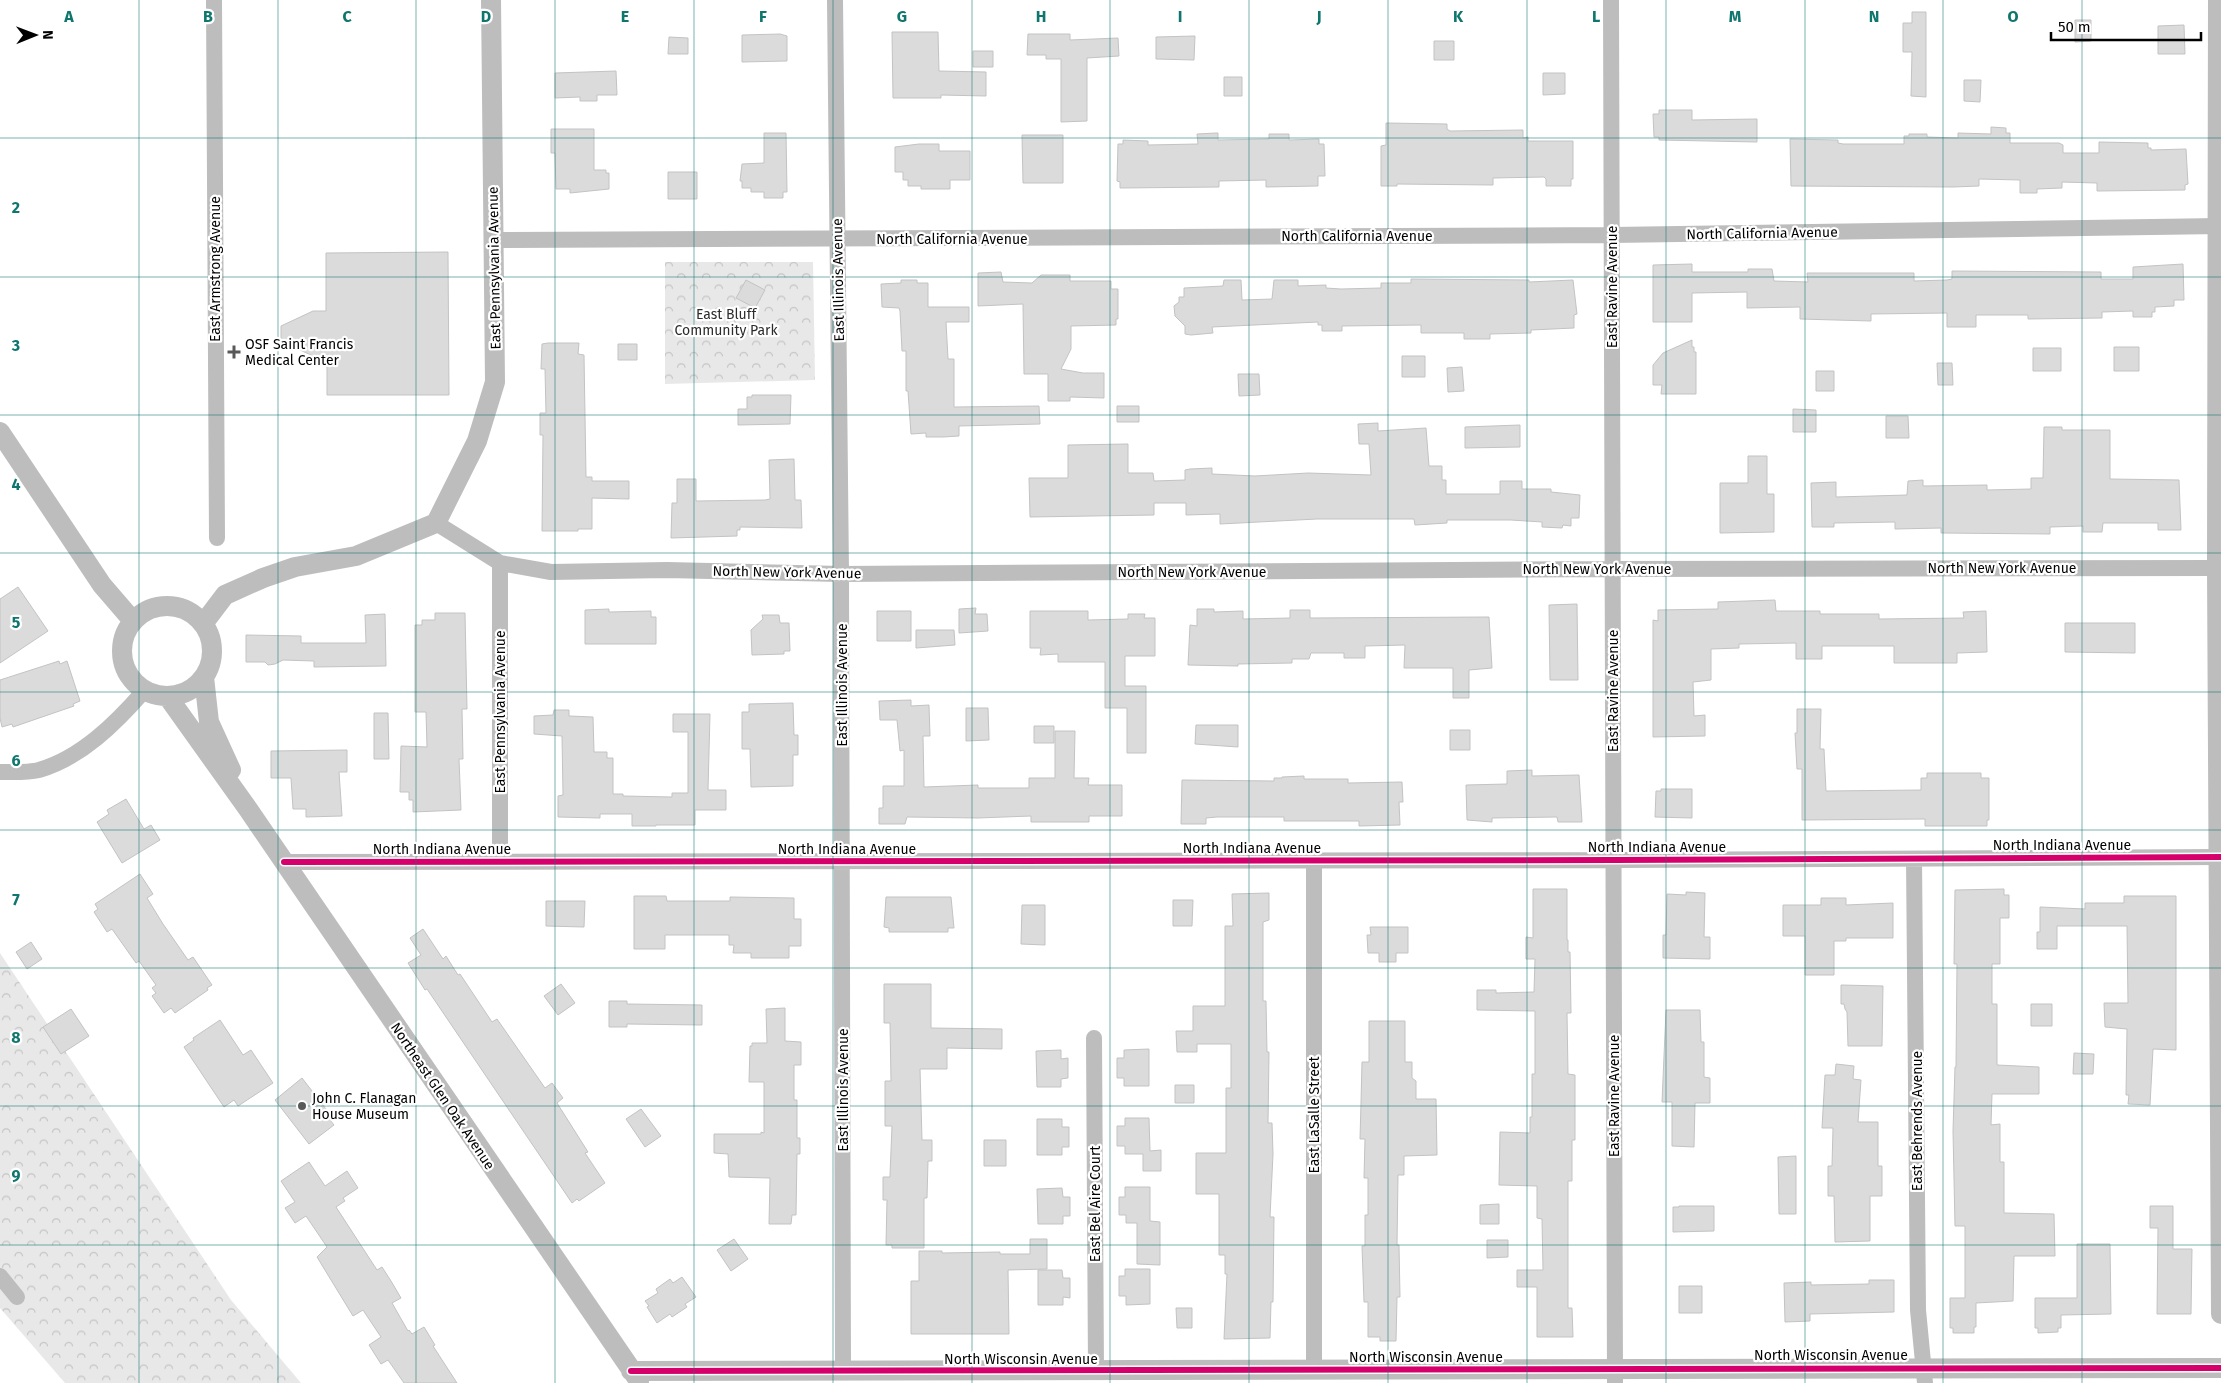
<svg xmlns="http://www.w3.org/2000/svg" width="2221" height="1383" viewBox="0 0 2221 1383" font-family="'Fira Sans',sans-serif">
	<defs>
		<pattern id="forest-crowns" width="20" height="18" patternUnits="userSpaceOnUse" patternTransform="scale(1.25)"><rect width="20" height="18" fill="#e8e8e8"/><path d="M2 6a3 3 0 1 1 6 0M12 15a3 3 0 1 1 6 0" fill="none" stroke="#c5c5c5"/></pattern>
	</defs>
	<rect width="100%" height="100%" fill="#fff"/>
	<path fill="url(#forest-crowns)" d="M665,262H813L815,380L665,384Z
		M0,953L231,1300L301,1383H65L0,1308Z"/>
	<path fill="#dbdbdb" stroke="#c3c3c3" d="M1912,12H1926V97L1911,96L1912,52H1903V23H1912Z
		M2075,20H2091V41L2075,42Z
		M2184,25L2185,54H2158V26Z
		M892,32H938L939,71L986,72V96L941,95V98H893Z
		M780,34L787,36V61L742,62V35Z
		M1028,34H1070V40L1118,38L1119,56L1087,58V121L1061,122V59H1046V55H1027Z
		M1195,36L1194,60L1156,59V37Z
		M669,37L688,38V54H668Z
		M1434,41H1454V60H1434Z
		M973,51H993V67H973Z
		M616,71L617,95H597V101H580V97L555,98V73Z
		M1543,73H1565V94L1543,95Z
		M1224,77H1242V96H1224Z
		M1964,80H1981L1980,102L1964,101Z
		M1659,110H1692V120L1757,119V142L1659,140V137H1654L1653,114H1659Z
		M1386,123L1447,124V129L1450,131L1523,130V138L1528,137V141H1573V179H1571V186H1546V179L1544,177L1493,178V185L1397,184V186H1381V146L1386,145Z
		M1991,127L2006,128V133H2010V143H2059L2063,145V153H2099V142L2148,143V148H2151V150L2186,149L2188,184L2185,185V190L2097,191V183L2062,182V188L2037,189V193H2020V180L1979,179V186L1953,187L1791,186L1790,139L1838,140V143L1843,144H1904V136H1909V134H1927V137L1958,138V133L1991,134Z
		M551,129H594V170H606V173H609V189L570,193V189H556L555,153H551Z
		M764,133H786L787,192H783V198H764V192H751V188H742V181H740L742,164L764,163Z
		M1216,133H1218V140L1269,139V134H1289V140L1319,139V144H1324L1325,176H1318V186L1266,187V180L1219,181V187L1120,188V182L1117,181L1118,144H1123V140L1148,141V145L1198,144L1197,134Z
		M1022,135H1063V183H1023Z
		M919,144H939V151H970V180H950V189H921V186H908V180H903V172H895V147Z
		M668,172H697V199H668Z
		M448,252L449,395H327V356L315,357L281,341V326L313,311H326V253Z
		M1692,264V272H1748V269H1772L1774,281L1808,282L1807,273H1914V281L1947,280L1952,279V271L2101,272V279H2133V267L2183,264L2184,300H2174V306L2155,307V312H2152V317H2133V311L2102,312V318L2028,319V315H1976V327H1947V313L1871,314V321L1800,319V307L1747,308V292L1692,293V322H1653V265Z
		M1001,272L1003,282L1032,283L1041,275H1070V281H1111V289H1118V319H1116V325L1071,326V349L1061,369L1083,373H1104V398L1070,397V401H1048V374H1024L1023,304L978,306V273Z
		M1411,279L1529,280V282L1573,280L1577,314L1574,315V328L1531,330V333L1490,334V339H1464V333H1421V325L1342,326V331H1322V325H1318V322L1212,327L1213,333L1191,335L1185,334V326L1175,316L1174,306L1179,302V297H1184V288L1223,286L1224,280H1241L1242,300L1272,299L1274,280H1298V286L1326,285V288L1341,289L1381,288V283H1411Z
		M746,280L765,290L755,308L736,298Z
		M901,280H917V283H928V307H969V322H946L948,359H954V407L1039,406L1040,424L959,426V436L943,437H926V433L911,434L908,391H906V351H902L900,311L899,308L882,307L881,284L901,283Z
		M1692,340V347H1694V352H1696V394H1661L1662,385H1653V365L1663,353Z
		M548,343H579L578,354L584,355L586,477H592V481H629V499L592,498V529H578V531H542L543,435H540V413H546L545,369H541L542,344Z
		M618,344H637V360H618Z
		M2114,347H2139V371H2114Z
		M2033,348H2061V371H2033Z
		M1402,356H1425V377H1402Z
		M1937,363H1952L1953,385H1938Z
		M1462,367L1464,391L1448,392L1447,368Z
		M1816,371H1834V391H1816Z
		M1238,374H1259L1260,395L1239,396Z
		M752,395H791L790,424L738,425V409H747V397H752Z
		M1117,406H1139V422H1117Z
		M1793,409L1816,410V432H1793Z
		M1886,416H1908L1909,438H1886Z
		M1378,423V431L1426,428L1429,466H1442V480H1446V494H1500V481H1522V489H1551V492L1580,495L1579,518H1571V526L1563,525L1562,528L1542,527V522L1511,520H1447V523L1415,525L1414,519H1317L1220,524V514L1186,515V503H1154V515L1030,517L1029,478H1068V445L1128,444V473H1153L1154,481L1185,480V470L1190,469L1212,468V474L1255,476L1308,473L1371,475L1369,444H1359L1358,424Z
		M1520,425V447L1465,448V427Z
		M2044,427H2062V430H2110V479L2179,480L2181,530H2158V523H2103L2102,532H2083V526L2050,527V534L1941,533V528L1895,529V522L1834,523V527H1812L1811,483L1836,482V497L1907,495L1908,481L1923,480V486L1987,485V490L2031,489V478H2043Z
		M1748,456H1767V494H1774V532L1720,533V483H1748Z
		M794,459L795,500H801L802,528L740,527V530H737V536L671,538L672,503H677V479H696V501L765,500L770,499L769,460Z
		M18,587L48,631L0,663V599Z
		M1775,600L1776,611H1820V614H1879V619L1964,618L1963,612L1986,611L1987,652L1957,653V663H1894V646H1822V659H1796V643L1739,644V648L1711,649V680L1693,682L1694,716L1705,715V736L1653,737V620L1658,621V610L1718,609V602Z
		M1577,604L1578,680H1550L1549,605Z
		M976,608L975,614H987L988,631L959,633V609Z
		M609,609V612L651,611V617H656V644H585V610Z
		M1197,609H1214V612L1243,611V619L1290,618V610H1310V618L1489,617L1492,668L1469,670V698H1453V668H1404L1405,645L1365,646V658H1344V653H1311L1309,659H1292V663L1238,664V666L1188,665L1190,625L1197,626Z
		M877,611H911V641H877Z
		M1030,611H1088V620L1128,619V614H1145L1144,618H1155V656H1125V686H1146V753H1127V708H1105V662H1058V654L1040,655L1041,648H1030Z
		M435,613H465L467,709H462L463,759H459L461,810L413,812V800H409V792H400L401,746L427,747L426,712H415V625H422V620H435Z
		M385,614L386,666L314,667V661L283,660L275,664L268,665L265,662H246V635L301,636V643H366L365,615Z
		M762,615H779L780,623H789L790,651H784V654L752,655L751,630L763,619Z
		M2065,623H2135V653L2065,652Z
		M916,630H954L955,645L916,648Z
		M59,661L60,664L67,661L80,701L73,704L74,706L13,727L12,724L2,727L0,718V680Z
		M911,700V706L929,705L930,736H923L924,787L978,785V788H1029V778H1055V731H1075L1074,778H1089L1088,785H1122V816H1089V822H1031V816L978,818L907,817L905,824H879V808H883V786H904V750L900,751L897,720H880L879,701Z
		M793,703L794,735H798V755H793V786L751,787L750,749H742V712H749V704Z
		M966,708H988L989,740L966,741Z
		M1797,709H1821L1820,749H1824L1826,791L1921,790V778H1927V773H1981V778H1989V820H1987V826H1925V819L1802,820V769H1797L1795,733H1797Z
		M554,710H569V716L593,717L594,752H607V758H613V794H623V796L672,797V793H688V732H673V714H710L708,790H726V810H695V825H656V826H632V814H600V818L558,817V796L563,795L562,736L534,734V716L553,715Z
		M374,713H388L389,759H374Z
		M1196,725H1238V747L1195,744Z
		M1034,726H1054V743H1034Z
		M1450,730H1470V750H1450Z
		M347,750V772H339L342,816L306,817V809H293L291,778H271V751Z
		M1532,770V776L1579,775L1582,822H1558L1557,817L1492,818V822L1467,820L1466,785L1507,784V771Z
		M1304,776V779H1348V783L1402,782L1403,802H1399L1400,825L1359,826V821H1284V817H1217L1206,818V824H1181L1182,780L1274,781V778H1282V777Z
		M1661,789H1692V818L1655,817L1656,791H1661Z
		M126,799L144,829L151,825L160,840L122,863L97,822L109,814L107,810Z
		M140,874L153,894L147,898L163,924L188,960L193,957L212,985L207,988L208,990L175,1013L171,1008L164,1013L152,996L156,993L152,988L156,985L139,961L136,963L112,929L107,932L94,912L98,909L95,904Z
		M1533,889H1567V940H1568V952H1570L1571,1013H1567L1568,1074L1575,1075V1140H1572V1181H1568V1308H1572L1573,1337H1537V1287H1517V1270H1543L1542,1219L1537,1218V1186L1499,1185L1500,1132L1530,1133V1117H1532V1074H1535V1011L1477,1010V990H1496V993L1534,992L1535,959H1526V937L1533,938Z
		M2004,889V895H2009V918H2000V964H1992V1004H1997V1065L2039,1067V1094H1992L1991,1125L2000,1124V1162H2004V1213L2054,1214L2055,1256H2014L2013,1301L1976,1303V1327H1974V1333H1953V1328H1950V1298H1965V1226H1955L1953,1131L1955,1067H1956L1957,964H1954L1955,890Z
		M1686,892L1705,893L1704,937H1710V959L1663,958V935H1666L1667,894L1686,895Z
		M1269,893V920L1263,922V1001H1266L1267,1052H1269L1268,1123H1272L1273,1154L1270,1217H1274L1273,1302H1271L1270,1338L1224,1339L1227,1274H1225V1255H1219V1194H1196V1153H1226V1088H1231V1044H1197V1052H1177L1176,1031H1193V1006H1225V926H1233L1232,894Z
		M634,896H666L667,901H730V897L794,898V919H801V946H789V958H751V953H733L734,945H729V935H665V949H634Z
		M2124,896H2176V1050L2153,1049L2150,1105L2128,1104L2129,1095H2126L2127,1029L2105,1027L2104,1003H2128L2127,926H2057V949H2037V932H2040V907L2085,909V903H2124Z
		M886,897H951L954,928H948V932H889V928L884,927Z
		M1821,898H1846V905L1893,903V938H1846V941H1834V975H1805V936H1783V905H1821Z
		M1173,900H1193L1192,926H1173Z
		M546,901H585L584,927L546,926Z
		M1022,905H1045V945L1021,944Z
		M1370,927H1408V953H1396V962H1379V953H1368L1367,935H1371Z
		M423,929L443,959L446,956L458,975L460,974L492,1022L497,1019L545,1088L552,1083L563,1098L557,1103L588,1152L585,1153L605,1183L579,1201L577,1199L572,1203L427,989L425,990L408,963L421,955L410,938Z
		M31,942L42,959L27,969L16,952Z
		M561,984L575,1003L558,1015L544,996Z
		M884,984H931V1028L1002,1029V1049L947,1048V1069H920L922,1140H932V1161H928L927,1198H924V1248H892V1245H886L887,1200H883V1177H890V1175L892,1126H885V1081H891L890,1023H884Z
		M1841,985L1883,986L1882,1046H1848L1847,1012L1845,1009L1844,1004H1841Z
		M609,1001H627V1004L702,1005V1025L627,1024V1027H609Z
		M2031,1004H2052V1026H2031Z
		M785,1008V1041L801,1042V1065H794V1100H797V1138H800V1154H797L796,1215H792L791,1224H769L770,1178L729,1177L728,1154L714,1153V1134H761V1132L764,1133V1082H749L750,1046H752V1043H767L766,1009Z
		M71,1009L89,1036L61,1054L43,1027Z
		M1666,1010H1700L1701,1042H1704V1077L1710,1078V1103H1695L1694,1147L1672,1146V1102H1662Z
		M220,1020L243,1055L251,1050L273,1083L238,1106L234,1100L224,1107L184,1047L194,1040L193,1038Z
		M1369,1021H1405V1062H1412V1078L1416,1081V1099H1436L1437,1155L1404,1156V1175H1398L1397,1245H1399L1400,1297H1397L1396,1341H1380V1337H1368V1302H1364L1362,1246H1365V1215H1368V1178H1364L1365,1139H1360L1361,1103L1362,1062H1369Z
		M1149,1049V1086H1124V1078H1117V1058H1124V1050Z
		M1061,1050V1059L1068,1058V1078L1061,1079V1087H1037L1036,1051Z
		M2074,1053L2094,1054L2093,1074H2073Z
		M1836,1064L1854,1066L1853,1079L1861,1080L1858,1122H1878V1166H1882V1196H1870V1241L1835,1242L1834,1196H1828V1166H1832L1833,1128H1822L1825,1075H1835Z
		M302,1078L329,1113L326,1115L334,1125L309,1144L275,1100Z
		M1175,1085H1194V1103H1175Z
		M641,1109L661,1136L645,1147L626,1119Z
		M1125,1118H1149L1150,1151L1161,1150V1171H1143V1154H1125V1146H1117V1126H1125Z
		M1037,1119H1062V1127H1069V1147H1062V1155H1037Z
		M984,1140H1006V1166H984Z
		M1796,1156V1214H1779L1778,1157Z
		M309,1162L325,1186L347,1171L358,1188L343,1198L345,1201L336,1207L377,1270L382,1267L391,1281L401,1298L392,1303L408,1331L409,1330L412,1334L424,1327L435,1345L433,1346L457,1383H404L388,1360L381,1364L369,1345L381,1337L363,1310L353,1316L317,1257L327,1247L306,1216L295,1223L285,1208L295,1202L281,1181Z
		M1125,1187H1150V1221L1160,1222V1265L1137,1264V1223H1126V1215H1119V1197H1125Z
		M1062,1188L1063,1197H1070V1216H1063V1224H1038L1037,1189Z
		M1499,1204V1224H1480V1205Z
		M1679,1206H1714V1231L1673,1232V1207H1679Z
		M2150,1206H2173V1249H2192L2191,1314H2157L2158,1228H2150Z
		M734,1239L748,1259L731,1271L717,1250Z
		M1030,1239H1047V1269L1008,1270L1009,1334H911V1281H919V1251H942V1253L1000,1252V1254H1030Z
		M1487,1240H1508V1257L1487,1258Z
		M2077,1244H2110L2111,1314L2061,1315V1328H2058V1332L2038,1333V1328H2035V1298H2077Z
		M1125,1269H1150V1304L1126,1305V1296H1119V1276H1125Z
		M1038,1270H1062L1063,1278H1070V1298L1063,1297V1305H1038Z
		M682,1277L696,1297L685,1304L687,1307L672,1317L670,1314L657,1323L647,1307L649,1306L645,1301L658,1293L656,1289L670,1279L673,1283Z
		M1869,1280H1894V1312L1810,1314V1321L1785,1322L1784,1283L1811,1282V1285L1869,1284Z
		M1679,1286H1702V1313H1679Z
		M1176,1308H1192V1328H1177Z"/>
	<g fill="none" stroke-linecap="round" stroke-linejoin="round">
		<path stroke="#bdbdbd" stroke-width="16" d="M214,0L217,538
			M835,0L841,574L843,1371
			M1611,0L1615,1383
			M494,240L1612,235L2221,226
			M436,523L500,563L551,572L667,570L841,574L1613,569L2221,568
			M0,772C13,772 26,773 39,770C81,758 116,723 144,691
			M1914,859L1918,1310L1925,1383
			M500,861V563
			M284,862L1614,860L2221,857
			M1094,1038L1096,1371
			M0,1276L17,1297
			M1314,1370V861"/>
		<path stroke="#bdbdbd" stroke-width="20" d="M2218,0L2217,568L2221,1314
			M0,432L102,585L133,621
			M122 651a45 45 0 1 1 90 0a45 45 0 1 1-90 0Z
			M203,624L225,595L263,578L295,567L356,556L436,523L477,441L495,382L491,0
			M204,677L209,722L231,770
			M168,697L248,809L639,1381
			M631,1371L2221,1368"/>
		<defs>
			<path id="cycleway" d="M284,862L1614,860L2221,857
				M631,1371L2221,1368"/>
		</defs>
		<use href="#cycleway" stroke="#fff" stroke-width="9"/>
		<use href="#cycleway" stroke="#d6006c" stroke-width="6"/>
	</g>
	<path fill="none" stroke="#0f766e" stroke-width="1" stroke-opacity="0.55" d="M139,0V1383M278,0V1383M416,0V1383M555,0V1383M694,0V1383M833,0V1383M972,0V1383M1110,0V1383M1249,0V1383M1388,0V1383M1527,0V1383M1666,0V1383M1805,0V1383M1943,0V1383M2082,0V1383M0,138H2221M0,277H2221M0,415H2221M0,553H2221M0,692H2221M0,830H2221M0,968H2221M0,1106H2221M0,1245H2221"/>
	<g fill="#595959" stroke="#fff" stroke-width="2">
		<path d="M231.5 344.5h5v5h5v5h-5v5h-5v-5h-5v-5h5z"/>
		<circle cx="302" cy="1106" r="5"/>
	</g>
	<g text-anchor="middle" stroke-width="4.5" stroke-linejoin="round" paint-order="stroke">
		<g font-size="14" fill="#000" stroke="#fff">
			<text transform="translate(1762 233) rotate(-1)" y="5">North California Avenue</text>
			<text x="1357" y="241">North California Avenue</text>
			<text x="952" y="244">North California Avenue</text>
			<text transform="translate(494 268) rotate(-91)" y="5">East Pennsylvania Avenue</text>
			<text transform="translate(215 269) rotate(-90)" y="5">East Armstrong Avenue</text>
			<text transform="translate(838 280) rotate(-91)" y="5">East Illinois Avenue</text>
			<text transform="translate(1612 287) rotate(-90)" y="5">East Ravine Avenue</text>
			<text x="2002" y="573">North New York Avenue</text>
			<text x="1597" y="574">North New York Avenue</text>
			<text transform="translate(787 572) rotate(1)" y="5">North New York Avenue</text>
			<text x="1192" y="577">North New York Avenue</text>
			<text transform="translate(842 685) rotate(-90)" y="5">East Illinois Avenue</text>
			<text transform="translate(1613 691) rotate(-90)" y="5">East Ravine Avenue</text>
			<text transform="translate(500 712) rotate(-90)" y="5">East Pennsylvania Avenue</text>
			<text x="2062" y="850">North Indiana Avenue</text>
			<text x="1657" y="852">North Indiana Avenue</text>
			<text x="1252" y="853">North Indiana Avenue</text>
			<text x="442" y="854">North Indiana Avenue</text>
			<text x="847" y="854">North Indiana Avenue</text>
			<text transform="translate(843 1090) rotate(-90)" y="5">East Illinois Avenue</text>
			<text transform="translate(443 1096) rotate(56)" y="5">Northeast Glen Oak Avenue</text>
			<text transform="translate(1614 1096) rotate(-90)" y="5">East Ravine Avenue</text>
			<text transform="translate(1314 1115) rotate(-90)" y="5">East LaSalle Street</text>
			<text transform="translate(1917 1121) rotate(-90)" y="5">East Behrends Avenue</text>
			<text transform="translate(1095 1204) rotate(-90)" y="5">East Bel Aire Court</text>
			<text x="1831" y="1360">North Wisconsin Avenue</text>
			<text x="1426" y="1362">North Wisconsin Avenue</text>
			<text x="1021" y="1364">North Wisconsin Avenue</text>
		</g>
		<g font-size="14" fill="#2c2c2c" stroke="#fff">
			<text x="726" y="319">East Bluff<tspan x="726" dy="16">Community Park</tspan></text>
		</g>
		<g font-size="14" fill="#000" stroke="#fff" text-anchor="start">
			<text x="245" y="349">OSF Saint Francis<tspan x="245" dy="16">Medical Center</tspan></text>
			<text x="312" y="1103">John C. Flanagan<tspan x="312" dy="16">House Museum</tspan></text>
		</g>
	</g>
	<g font-size="16" text-anchor="middle" font-weight="bold" fill="#0f766e" stroke="#fff" stroke-width="4.5" stroke-linejoin="round" paint-order="stroke">
		<text x="69" y="22">A</text>
		<text x="208" y="22">B</text>
		<text x="347" y="22">C</text>
		<text x="486" y="22">D</text>
		<text x="625" y="22">E</text>
		<text x="763" y="22">F</text>
		<text x="902" y="22">G</text>
		<text x="1041" y="22">H</text>
		<text x="1180" y="22">I</text>
		<text x="1319" y="22">J</text>
		<text x="1458" y="22">K</text>
		<text x="1596" y="22">L</text>
		<text x="1735" y="22">M</text>
		<text x="1874" y="22">N</text>
		<text x="2013" y="22">O</text>
		<text x="16" y="213">2</text>
		<text x="16" y="351">3</text>
		<text x="16" y="490">4</text>
		<text x="16" y="628">5</text>
		<text x="16" y="766">6</text>
		<text x="16" y="905">7</text>
		<text x="16" y="1043">8</text>
		<text x="16" y="1181">9</text>
	</g>
	<g transform="translate(35 35) rotate(89)" stroke="#ffffff" stroke-width="4" paint-order="stroke">
	<path d="M0-4L9 19L0 12L-9 19Z" fill="#000000"/>
	<text y="-8" font-size="14" font-weight="bold" text-anchor="middle" fill="#000000">N</text>
	</g>
	<path d="M2051 32v8h150v-8" fill="none" stroke="#000000" stroke-width="2.5"/>
	<text x="2058" y="32" font-size="15" fill="#000000" stroke="#ffffff" stroke-width="4" paint-order="stroke">50 m</text>
</svg>
